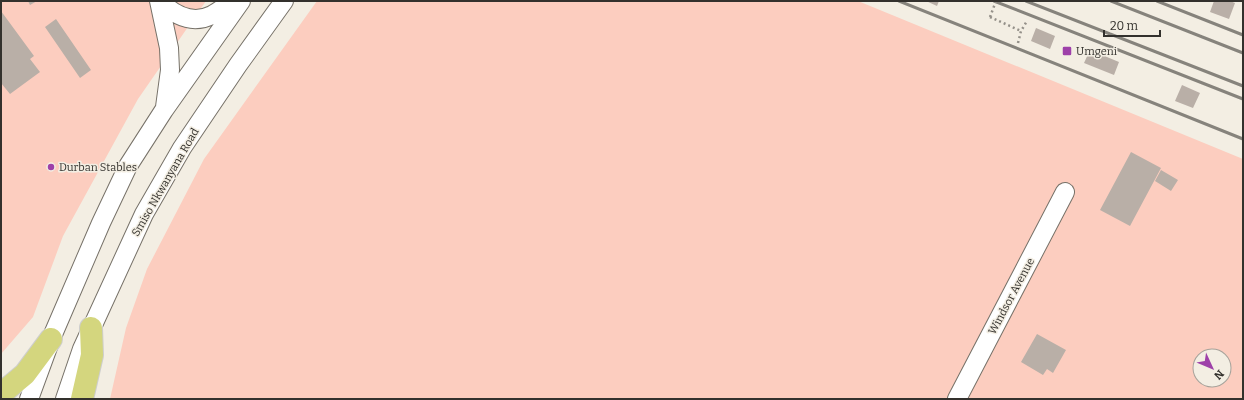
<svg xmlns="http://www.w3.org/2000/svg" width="1244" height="400" viewBox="0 0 1244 400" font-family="Bitter,serif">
	<rect width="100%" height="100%" fill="#f3eee3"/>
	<path fill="#fccdbf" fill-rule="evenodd" d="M1,1H206L138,99L63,236L33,317L1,354Z
		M317,1H858L1243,159V399H110L126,328L147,269L204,159ZM1200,356H1224V380H1200Z"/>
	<path fill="#b9afa7" d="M28,1H37L30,5Z
		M926,1H939L937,6Z
		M1214,1H1230L1235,3L1229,19L1210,12Z
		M1,11L34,56L30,59L40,72L10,94L1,83Z
		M56,19L91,70L80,78L45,27Z
		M1036,28L1055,36L1050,49L1031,41Z
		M1090,50L1119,62L1114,75L1084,63Z
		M1182,85L1200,93L1193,108L1175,101Z
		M1131,152L1161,168L1130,226L1100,210Z
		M1161,170L1178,180L1171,191L1155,181Z
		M1037,334L1066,350L1053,373L1047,369L1043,375L1021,362Z"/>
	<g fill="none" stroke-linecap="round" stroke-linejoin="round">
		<defs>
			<path id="minor" d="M159,1L169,48L170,70L165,107
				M160,1C174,15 192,25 212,15C219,11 226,6 233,1
				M29,399L51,339L101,223L128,166L164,110L241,1
				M65,399L82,349L144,214L182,148L238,65L284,1
				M957,399L1065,192"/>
			<path id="major" d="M1,394L25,374L51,339
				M82,399L92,355L91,328"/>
		</defs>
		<use href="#minor" stroke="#767168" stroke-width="20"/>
		<use href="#major" stroke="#cececd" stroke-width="24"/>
		<path stroke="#949089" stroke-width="2.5" stroke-dasharray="2 3" stroke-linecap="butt" d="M990,17L1021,31
			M1018,43L1021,31L1027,21"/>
		<use href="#minor" stroke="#fff" stroke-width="18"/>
		<use href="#major" stroke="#d4d67e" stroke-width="22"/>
		<path stroke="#86837c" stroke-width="3" d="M899,1L1243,139
			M994,1L1243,99
			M1026,1L1243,86
			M1111,1L1243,53
			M1157,1L1243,35"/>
		<path stroke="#949089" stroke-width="2.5" stroke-dasharray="2 3" stroke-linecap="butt" d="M990,17L996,1"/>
	</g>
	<g fill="#9e40a9" stroke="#f3eee3" stroke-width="1.5">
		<rect x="1062" y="46" width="10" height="10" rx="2"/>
		<circle cx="51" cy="167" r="4"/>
	</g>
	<g text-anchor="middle" stroke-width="3" stroke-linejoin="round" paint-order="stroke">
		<g font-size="11" fill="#33312d" stroke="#f3eee3" text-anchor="start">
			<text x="1076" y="55">Umgeni</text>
			<text x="59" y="171">Durban Stables</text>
		</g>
		<g font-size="11" fill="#33312d" stroke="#f3eee3">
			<text transform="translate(165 182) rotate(-60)" y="4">Smiso Nkwanyana Road</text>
			<text transform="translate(1011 296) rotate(-62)" y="4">Windsor Avenue</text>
		</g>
	</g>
	<rect width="1244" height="400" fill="none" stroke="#33312d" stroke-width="4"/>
	<g transform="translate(1212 368) rotate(134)"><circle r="19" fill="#f3eee3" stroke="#a6a29a"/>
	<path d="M0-3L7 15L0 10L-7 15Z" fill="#9e40a9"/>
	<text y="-6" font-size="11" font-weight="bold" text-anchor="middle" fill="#33312d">N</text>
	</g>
	<path d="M1104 30v6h56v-6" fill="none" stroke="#33312d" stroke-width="2"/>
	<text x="1110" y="30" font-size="12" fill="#33312d" stroke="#f3eee3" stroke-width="3" paint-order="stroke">20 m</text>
</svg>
